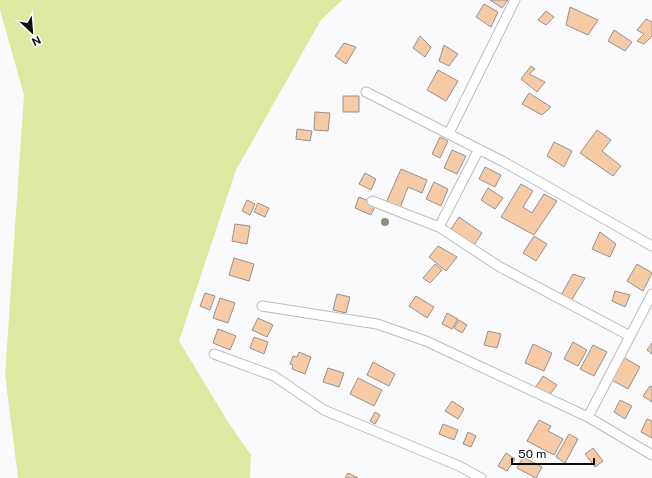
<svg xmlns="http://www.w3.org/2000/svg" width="652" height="478" viewBox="0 0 652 478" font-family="'Public Sans',sans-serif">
	<rect width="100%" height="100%" fill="#fafafc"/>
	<path fill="#dde9a0" d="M0,0H342L321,20L236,170L179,341L228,422L251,455L250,478H18L5,375L24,95L0,10Z"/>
	<path fill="#f6caa5" stroke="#939291" d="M490,0H508L502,8Z
		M484,4L498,12L491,27L476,17Z
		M570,7L598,20L588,35L566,25Z
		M546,11L554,17L546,25L538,20Z
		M646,19L652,22V36L644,44L637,41L644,34L637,30Z
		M614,30L632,42L625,51L608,41Z
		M420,36L431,47L425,57L413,48Z
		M344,43L356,47L346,64L335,56Z
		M444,45L458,54L449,66L439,61Z
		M531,66L535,69L529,74L545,82L537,92L521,79Z
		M438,70L458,81L446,101L427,90Z
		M529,93L551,107L542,115L522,104Z
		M343,96H359V112H343Z
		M315,112L330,113L328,131L314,130Z
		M297,129L312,131L310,141L296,139Z
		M597,130L611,140L602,151L621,166L613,176L580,153Z
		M440,137L448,141L440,158L432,154Z
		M554,142L572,151L564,167L547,156Z
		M452,150L466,156L457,174L444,168Z
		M485,167L501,175L495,187L479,179Z
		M401,169L427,180L422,193L408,187L400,208L386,203Z
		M365,173L376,179L371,190L359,184Z
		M434,182L448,189L441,206L426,199Z
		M521,184L533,191L523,207L532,213L544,194L557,201L534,235L501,217Z
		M488,188L503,198L495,209L481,200Z
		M359,197L376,204L371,215L355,208Z
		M247,200L255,204L250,215L242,211Z
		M258,203L269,208L265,217L254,212Z
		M459,217L482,233L472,248L449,232Z
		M235,224L250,226L247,244L232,241Z
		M600,232L616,244L610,257L592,249Z
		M534,236L547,244L536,261L523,253Z
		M438,246L457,257L446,271L429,257Z
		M234,258L254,264L249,281L229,275Z
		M435,264L442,270L430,283L423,278Z
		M637,264L652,273L643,291L627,281Z
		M573,274L585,278L571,301L561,295Z
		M615,291L630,295L625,307L612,301Z
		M205,293L215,296L210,310L200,306Z
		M337,294L350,297L346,313L333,310Z
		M416,296L434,307L427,318L409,306Z
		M220,298L235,303L228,323L213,318Z
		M447,313L458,319L452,329L442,324Z
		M258,318L273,325L267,337L252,330Z
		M459,320L467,325L462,333L454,328Z
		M218,329L236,336L230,350L213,343Z
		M488,331L501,334L497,348L484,345Z
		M254,337L268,342L264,354L250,348Z
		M573,342L587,350L578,366L564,359Z
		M652,343V354L647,350Z
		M533,344L552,353L544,371L525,363Z
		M593,345L607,352L594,376L580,369Z
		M299,352L311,357L305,374L292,369L293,365L290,364L293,356L297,357Z
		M623,357L640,367L628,389L610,379Z
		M373,362L395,374L389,386L367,375Z
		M328,368L344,373L339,387L323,382Z
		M543,376L557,385L548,397L535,388Z
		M358,378L382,390L374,406L350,394Z
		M650,386L652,387V402L643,396Z
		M620,400L632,406L625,419L614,412Z
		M452,401L464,409L458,419L445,411Z
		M375,412L380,415L375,424L370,421Z
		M647,419L652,421V438L641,432Z
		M539,420L551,426L548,431L563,439L554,455L527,441Z
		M443,424L458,430L454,440L439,434Z
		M468,432L476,436L471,447L463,444Z
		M569,434L578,439L565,463L556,457Z
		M593,448L603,461L595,467L585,454Z
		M506,453L515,459L507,471L498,466Z
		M523,457L542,467L536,478L517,468Z
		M348,473L358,478H345Z"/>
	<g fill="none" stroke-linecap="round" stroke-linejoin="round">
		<defs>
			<path id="street" d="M366,92L504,162L652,246
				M449,133L515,0
				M372,201L439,227L500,267L630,336
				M439,227L479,149
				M262,306L377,324L426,341L588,417L652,455
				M214,354L274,376L324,410L459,466L481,478
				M588,417L652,294"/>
		</defs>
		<use href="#street" stroke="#bdbdbe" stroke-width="11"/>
		<use href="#street" stroke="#fff" stroke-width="9"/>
	</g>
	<circle fill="#8b8e79" cx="385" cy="222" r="4"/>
	<g transform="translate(32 32) rotate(154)" stroke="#ffffff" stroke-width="3" paint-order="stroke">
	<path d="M0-3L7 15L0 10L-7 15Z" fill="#0e0e0e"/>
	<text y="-6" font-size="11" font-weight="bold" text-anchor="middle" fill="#0e0e0e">N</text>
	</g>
	<path d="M512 458v6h82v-6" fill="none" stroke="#0e0e0e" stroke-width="2"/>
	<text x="518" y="458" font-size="12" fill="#0e0e0e" stroke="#ffffff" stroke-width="3" paint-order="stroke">50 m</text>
</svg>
